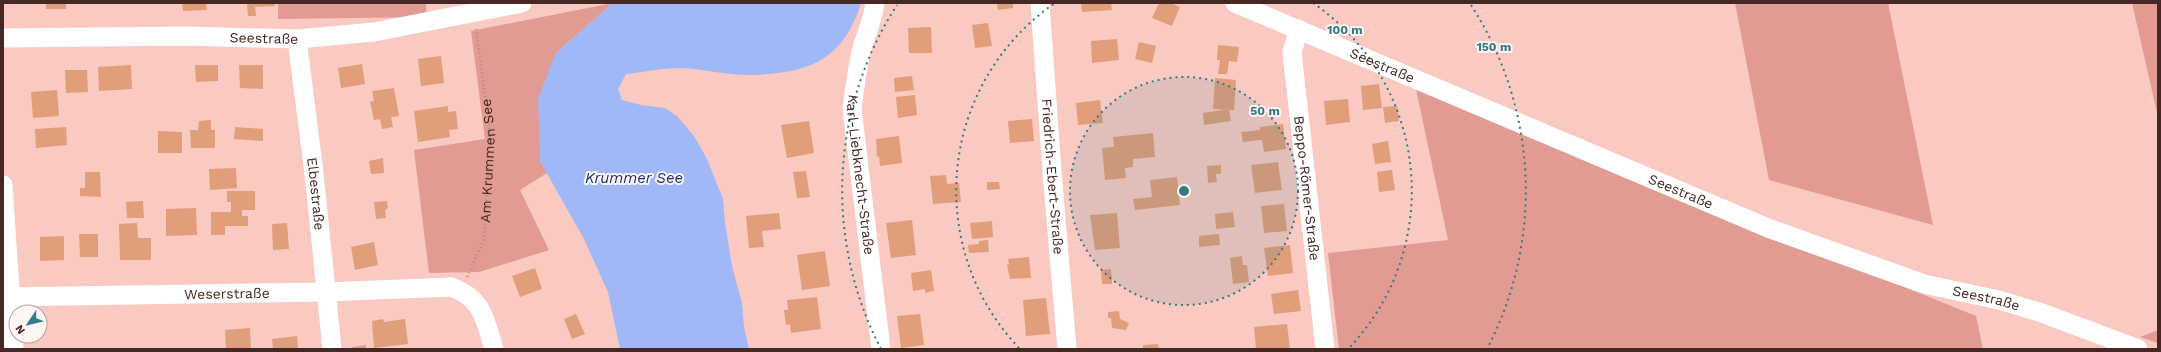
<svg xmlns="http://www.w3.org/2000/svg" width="2161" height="352" viewBox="0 0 2161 352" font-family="'Work Sans',sans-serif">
	<rect width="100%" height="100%" fill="#f9c9c2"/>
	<path fill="#e19b92" d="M278,3H426L427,17L278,19Z
		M613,3L556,53L540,161L547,173L520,190L549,250L479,272L429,273L414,150L485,139L471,31Z
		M1735,3H1888L1933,225L1769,180Z
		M2132,3H2158V117Z
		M1416,89L1976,316L1983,349H1339L1328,253L1448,240Z
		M2158,330V343L2140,337Z"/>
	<path fill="#a0b8f7" d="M613,3H861C843,62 806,74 748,75C726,75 704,69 681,68C663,68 644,72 626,74L618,89L622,100L641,105L665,108L677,116L694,136L707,159L723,199L725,223L732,266L742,303L744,327L749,349H620L608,292L584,239L540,161L538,99L556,53Z"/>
	<path fill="#e09e7b" d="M46,3H66V9H46Z
		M182,3H206L207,10L183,11Z
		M247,3H275V6L255,7L256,16H248Z
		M997,3H1013V8L998,10Z
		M1081,3H1111L1112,10L1082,12Z
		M1159,3H1170L1180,7L1172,26L1152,18Z
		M988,23L992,46L975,48L972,25Z
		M931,27L932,53H909L908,28Z
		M1117,39L1119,60L1092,63L1091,41Z
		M1139,42L1156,46L1152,63L1135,59Z
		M1218,45L1239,47L1237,62L1229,61L1227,74H1218L1220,60H1217Z
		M441,56L444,83L421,86L418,59Z
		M362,64L365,84L341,88L338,68Z
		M131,65L132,89L99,91L98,67Z
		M195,65H218V81L196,82Z
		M239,65H263V89L240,88Z
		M65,70H87L88,92L66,93Z
		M912,76L914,90L895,92L894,78Z
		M1215,78L1236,80L1234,110L1213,109Z
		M1379,84L1382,108L1363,110L1361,86Z
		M394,88L399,116L391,117L393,127L382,129L380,119L374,120L370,102L374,101L372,91Z
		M57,90L59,116L33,118L31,92Z
		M915,95L917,115L898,118L896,97Z
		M1348,99L1350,122L1326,125L1324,101Z
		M1100,100L1103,123L1078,125L1076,103Z
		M448,106V112L456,111L458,129L449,130L450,137L418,142L414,111Z
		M1397,106L1399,121L1385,123L1383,107Z
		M1229,109L1231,121L1204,125L1203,113Z
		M1032,119L1034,141L1010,143L1008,121Z
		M211,120V130H215V148H191L190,130H198L199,121Z
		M809,121L814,153L787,158L781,125Z
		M1283,124L1286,149L1264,152L1262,140L1243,142L1241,132L1260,130V127Z
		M66,127L67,145L36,148L35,129Z
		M235,127L263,129V141L234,139Z
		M158,131L182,132V153H158Z
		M1153,133L1155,157L1133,159V167L1125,168L1126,178L1105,180L1102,148L1114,147L1113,137Z
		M899,136L902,163L880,166L879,156L877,157L876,139Z
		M1388,141L1391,162L1375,164L1372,144Z
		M383,158L384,173L371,174L369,161Z
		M1278,162L1282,190L1255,193L1251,165Z
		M1221,165V174H1216L1217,182L1208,183L1207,166Z
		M236,168L237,188L210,190L209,169Z
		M1392,170L1395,190L1379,192L1377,172Z
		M806,171L810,197L797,198L793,172Z
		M85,172H100L101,197L80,196V188H85Z
		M946,175L947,184L959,183L961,202L933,204L930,176Z
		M1177,177L1180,205L1135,210L1133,199L1152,197L1150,180Z
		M987,182H999L1000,189L987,190Z
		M227,191H255V210H242V216H248V226H225V235H211V212H231V202H227Z
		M143,201L144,218H127L126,202Z
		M387,201L388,208L385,210L386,218L376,219L374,202Z
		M1284,204L1287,231L1264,233L1261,206Z
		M196,208L197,235L166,236V209Z
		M1233,212L1235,227L1216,229L1215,214Z
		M779,213L781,229L762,231L764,247L749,248L746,216Z
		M1117,213L1120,248L1095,250L1090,215Z
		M912,220L916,255L891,258L886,223Z
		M992,221L993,237L972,239L970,223Z
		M137,223L138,238H151V260H120L119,224Z
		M287,223L289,249L273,250L272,224Z
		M79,234H98V257H80Z
		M1219,234L1220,245L1199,247V236Z
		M64,236V260L40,261V237Z
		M988,240L989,252L969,253L968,245L979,244V241Z
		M374,242L378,265L355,270L351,247Z
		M1290,245L1293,273L1268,276L1264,248Z
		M825,251L830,286L802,290L797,255Z
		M1242,256L1243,265H1247L1249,282L1233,284L1230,258Z
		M1029,257L1031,278L1010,279L1007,265L1009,264L1008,259Z
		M535,268L542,289L520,297L512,276Z
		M1111,269L1112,284H1102L1101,270Z
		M931,270L934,291L925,293V289L913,291L911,273Z
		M1298,290L1301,311L1274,314L1271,294Z
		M817,297L821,329L791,333L790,324L786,325L784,310H788L787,300Z
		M1046,298L1050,334L1026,336L1023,300Z
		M1119,311L1120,319L1129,323L1126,330L1112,328L1111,318H1108V312Z
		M576,314L585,334L572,339L564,319Z
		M920,314L924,345L901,348L897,316Z
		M383,319L384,322L405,319L408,344L374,348L372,321Z
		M1287,324L1290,349H1256L1254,327Z
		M250,328L251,349H226L225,330Z
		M297,336L298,349H273L272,339Z
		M1158,344L1159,349H1143V345Z
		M366,345V349H352V347Z"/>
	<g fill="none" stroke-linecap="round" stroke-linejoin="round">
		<path stroke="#b28983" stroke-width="2.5" stroke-dasharray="1 3" stroke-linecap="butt" id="s1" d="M467,277L484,239L490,133L476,29"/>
		<g stroke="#fff" stroke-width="19">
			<path id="s2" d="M875,3C873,18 868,30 863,45C857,66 855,87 852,109L881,349"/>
			<path id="s3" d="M1040,3L1052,172L1067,349"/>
			<path id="s4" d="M1235,3L1768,228L1924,284L1999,300L2042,313L2138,349"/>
			<path id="s5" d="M1299,29L1292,52L1325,349"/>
			<path id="s6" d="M3,38L187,36L297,39L374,32L522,3"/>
			<path id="s7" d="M297,39L314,173L332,349"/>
			<path d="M3,185L14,349"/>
			<path id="s8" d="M3,297L325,292L451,287C483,298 485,320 494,349"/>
		</g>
	</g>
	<circle cx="1184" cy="191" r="114" fill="#327a84" fill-opacity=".12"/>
	<g fill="none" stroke="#327a84" stroke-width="2" stroke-dasharray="2 4">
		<circle cx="1184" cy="191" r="114"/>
		<path d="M1019 348A228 228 0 0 1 1055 3M1313 3A228 228 0 0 1 1349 348"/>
		<path d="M881 349A342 342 0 0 1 897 5M1471 5A342 342 0 0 1 1487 349"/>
	</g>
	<g text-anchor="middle" stroke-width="4" stroke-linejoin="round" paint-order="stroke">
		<g font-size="14" fill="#452723" stroke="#fdf5f3">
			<text dy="5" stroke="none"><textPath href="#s6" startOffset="261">Seestraße</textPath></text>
			<text dy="5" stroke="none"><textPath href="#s4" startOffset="160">Seestraße</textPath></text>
			<text dy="5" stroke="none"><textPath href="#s1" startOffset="120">Am Krummen See</textPath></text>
			<text dy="5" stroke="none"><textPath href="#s2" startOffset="175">Karl-Liebknecht-Straße</textPath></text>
			<text dy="5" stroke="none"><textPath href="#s3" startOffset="174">Friedrich-Ebert-Straße</textPath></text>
			<text dy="5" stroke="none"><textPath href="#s5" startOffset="161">Beppo-Römer-Straße</textPath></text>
			<text dy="5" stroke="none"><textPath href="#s4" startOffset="484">Seestraße</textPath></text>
			<text dy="5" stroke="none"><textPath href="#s7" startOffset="156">Elbestraße</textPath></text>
			<text dy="5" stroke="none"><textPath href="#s8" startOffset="224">Weserstraße</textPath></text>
			<text dy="5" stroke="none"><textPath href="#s4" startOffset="808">Seestraße</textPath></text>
		</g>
		<g font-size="15" font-style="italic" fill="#1c2e74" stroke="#fdf5f3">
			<text x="634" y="183">Krummer See</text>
		</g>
	</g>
	<circle cx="1184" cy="191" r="6" fill="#327a84" stroke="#fdf5f3" stroke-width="2"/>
	<g font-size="12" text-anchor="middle" font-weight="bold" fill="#327a84" stroke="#fdf5f3" stroke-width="4" stroke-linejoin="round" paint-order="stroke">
		<text x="1345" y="34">100 m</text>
		<text x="1494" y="51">150 m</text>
		<text x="1265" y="115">50 m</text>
	</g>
	<rect width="2161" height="352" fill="none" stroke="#452723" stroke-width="8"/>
	<g transform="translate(28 324) rotate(235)"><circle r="19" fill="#fdf5f3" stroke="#b3a3a0"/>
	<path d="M0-3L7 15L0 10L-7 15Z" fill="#327a84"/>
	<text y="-6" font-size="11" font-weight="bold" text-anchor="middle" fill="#452723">N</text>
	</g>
</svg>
